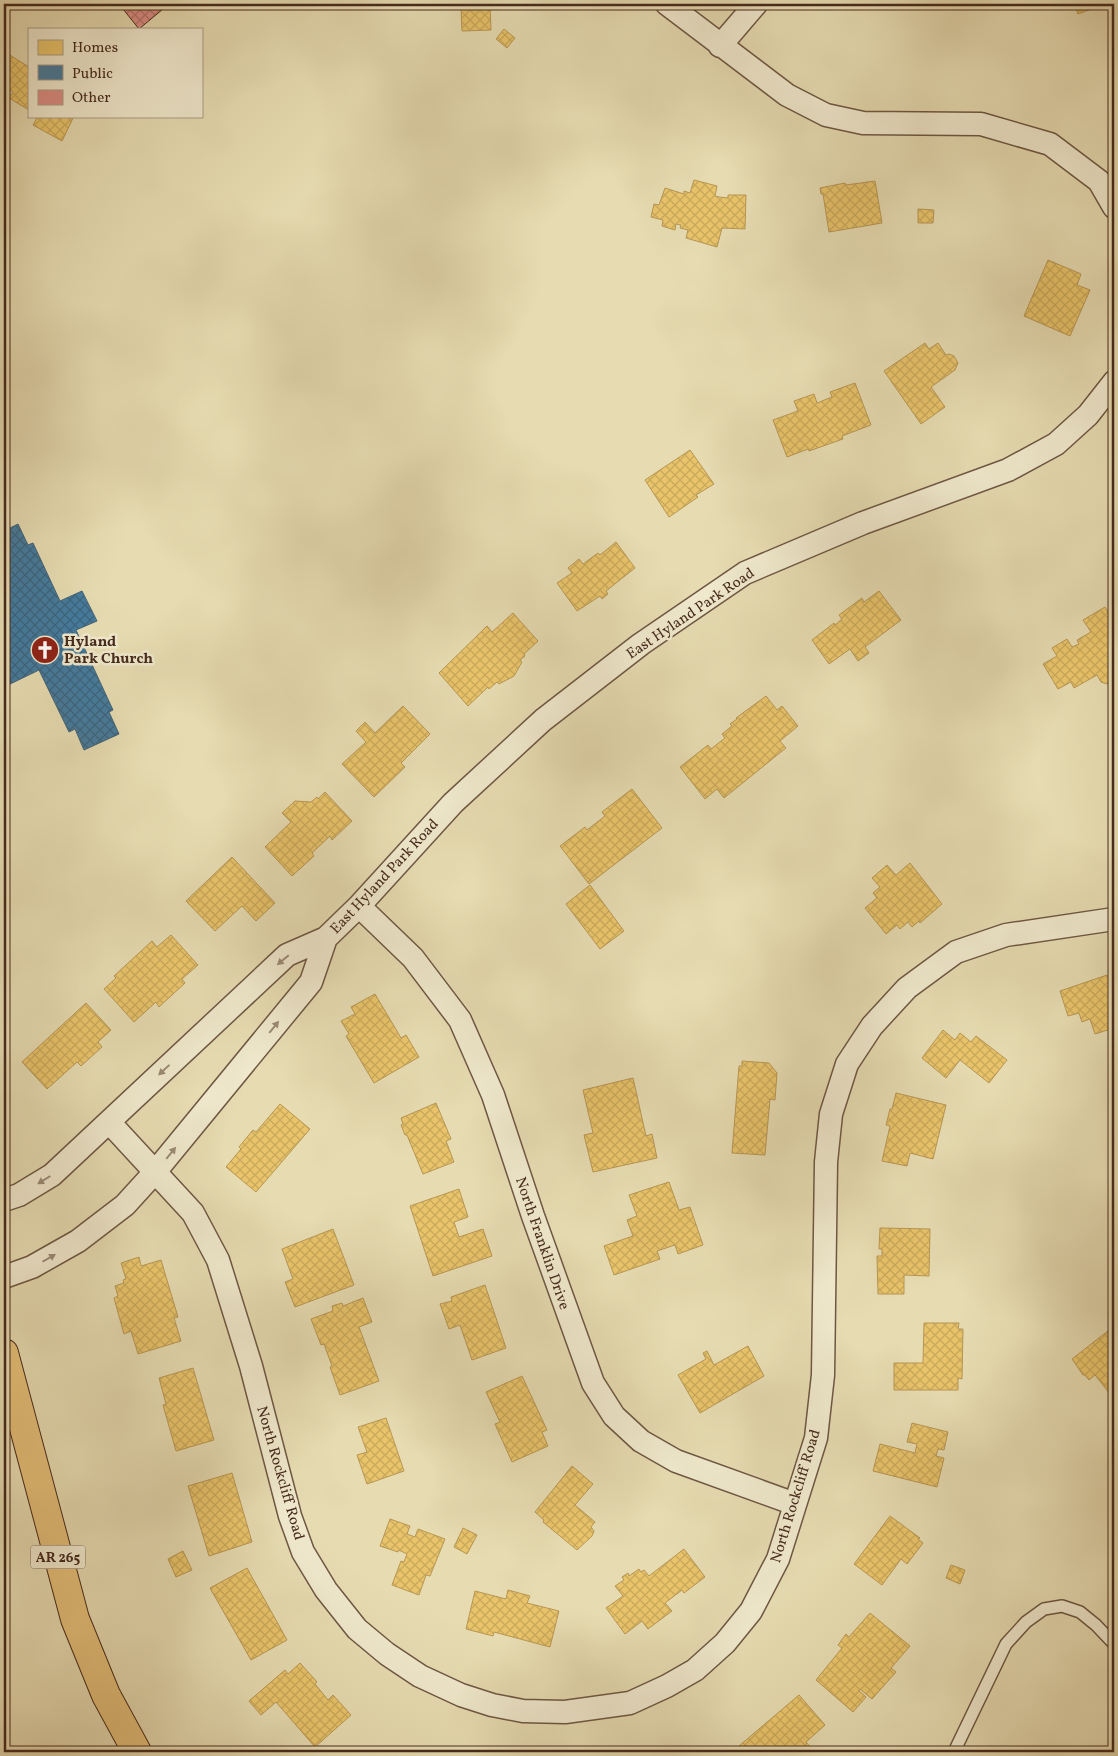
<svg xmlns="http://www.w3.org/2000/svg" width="1118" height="1756" viewBox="0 0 1118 1756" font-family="Vollkorn,serif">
	<defs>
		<pattern id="homes-cross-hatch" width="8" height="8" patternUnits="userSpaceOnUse" patternTransform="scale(1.25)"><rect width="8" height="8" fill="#e9c46a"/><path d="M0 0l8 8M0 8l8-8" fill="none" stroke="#c9a95b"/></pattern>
		<pattern id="public-cross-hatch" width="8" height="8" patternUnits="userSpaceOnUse" patternTransform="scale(1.25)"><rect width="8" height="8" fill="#457b9d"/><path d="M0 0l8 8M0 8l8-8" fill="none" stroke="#3b657f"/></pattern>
		<pattern id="building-cross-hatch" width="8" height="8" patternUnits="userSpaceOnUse" patternTransform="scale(1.25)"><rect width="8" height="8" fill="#db8d84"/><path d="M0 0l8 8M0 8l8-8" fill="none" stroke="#b3736b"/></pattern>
	</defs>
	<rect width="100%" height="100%" fill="#e6dbb1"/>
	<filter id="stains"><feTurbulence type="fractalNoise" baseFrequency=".004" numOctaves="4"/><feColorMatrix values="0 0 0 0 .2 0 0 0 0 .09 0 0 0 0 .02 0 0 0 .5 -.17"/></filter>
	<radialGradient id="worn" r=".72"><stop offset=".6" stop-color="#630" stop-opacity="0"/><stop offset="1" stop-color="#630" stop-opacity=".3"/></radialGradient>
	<path fill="url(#homes-cross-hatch)" stroke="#b89653" d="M1074,4H1105L1078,14Z
		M490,6L491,30L462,31L461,7Z
		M4,28H7L8,54L29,67V110L9,98L13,92L4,86Z
		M504,29L515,38L507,48L496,39Z
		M38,116H74L62,141L33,125Z
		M694,180L717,186L715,196L719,197L728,198V195H746L745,229L722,228L717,247L686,238L688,230L680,228L681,225L676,224L675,230L662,226L663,220L651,217L654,204L659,205L665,188L684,194V191L690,193Z
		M875,181L882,223L829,232L823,194H821L820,188L845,183L846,185Z
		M918,209L934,210L933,223H918Z
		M1048,260L1081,274L1077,285L1090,290L1070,336L1024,316Z
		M925,343L929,349L938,343L946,355L949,354L954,356L958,363L955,370L931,387L945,407L921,424L884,371Z
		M855,383L871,425L842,436L843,439L809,451L808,449L787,457L773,420L798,411L794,401L814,394L817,403L832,397L830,392Z
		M690,450L714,484L696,495L698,497L669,517L645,480Z
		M616,542L635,568L606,591L608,594L602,599L600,596L577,611L557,583L572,573L568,568L579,559L583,564L598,553L600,555Z
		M879,591L901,620L865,647L869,653L858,661L850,649L829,664L812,640L834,623L835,625L842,619L839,615L862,598L864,602Z
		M1105,607L1114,622V679L1107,684L1101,682L1097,675L1074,688L1071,682L1058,689L1043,664L1057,656L1052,648L1067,639L1072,647L1079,644L1077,640L1091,632L1083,620Z
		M513,613L538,641L524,654L525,656L520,660L522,662L514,676L499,684L497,682L489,689L488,687L468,706L439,673L487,626L492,632Z
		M766,696L777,710L782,706L798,726L780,741L786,748L724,798L717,789L705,799L680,767L708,745L711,749L725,738L722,734L732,726L730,724L737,719L736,718Z
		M403,706L430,734L401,763L405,767L374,797L342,764L366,742L356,731L365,722L375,733Z
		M632,789L662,828L589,884L560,846L585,827L587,830L605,816L602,812Z
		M325,792L352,821L332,840L330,836L312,853L314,856L292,876L265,847L291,822L282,813L295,801L311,802L317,797L318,799Z
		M232,857L275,903L256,921L242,906L215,931L186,901Z
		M910,863L942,904L920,923L919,921L912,927L908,922L900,929L897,925L886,934L865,908L877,898L873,893L880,887L872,878L887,865L896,875Z
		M590,885L624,931L600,949L566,904Z
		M171,935L198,965L182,979L185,983L159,1007L156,1002L134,1022L104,989L116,978L114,976L152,941L157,947Z
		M1107,975L1108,977L1114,975V1028L1095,1034L1090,1019L1082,1022L1079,1013L1068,1016L1060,991Z
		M375,994L401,1038L406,1035L419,1057L374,1083L346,1036L349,1034L341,1021L355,1014L351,1007Z
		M86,1003L111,1030L98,1042L102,1047L81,1066L77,1062L47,1089L22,1062Z
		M943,1030L955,1040L960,1033L971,1042L976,1036L1007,1060L989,1083L960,1060L946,1078L922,1058Z
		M742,1061L769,1063L777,1073L775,1100L770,1099L765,1155L732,1153L739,1066H742Z
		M633,1078L646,1136L652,1134L657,1158L593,1172L584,1135L593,1133L583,1090Z
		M896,1093L946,1105L933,1159L910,1153L907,1166L882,1161L890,1126L886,1125L890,1109H892Z
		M436,1103L451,1139L446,1141L454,1162L423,1174L407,1135H405L401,1125L403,1124L401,1118Z
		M280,1104L310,1129L256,1192L226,1167L241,1149L239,1147L253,1130L256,1132Z
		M669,1182L679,1210L690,1207L703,1245L678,1254L675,1245L657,1251L660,1259L614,1275L604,1246L633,1236L627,1220L637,1216L629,1195Z
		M459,1189L468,1217L454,1222L459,1237L483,1229L492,1256L433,1276L410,1206Z
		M880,1228L930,1229L929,1276L904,1275V1294H878L877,1256H882V1249H879Z
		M333,1229L354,1285L295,1307L285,1282L293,1279L282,1249Z
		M139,1257L141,1266L161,1260L178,1317L174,1318L181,1341L138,1354L131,1331L124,1334L114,1298L118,1296L115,1286L124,1283L123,1280L126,1279L121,1263Z
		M485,1285L506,1348L472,1360L460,1325L449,1329L440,1304L452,1301L451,1297Z
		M363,1298L372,1322L359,1327L379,1381L340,1395L330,1367L332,1366L324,1344L321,1345L311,1319L333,1311L332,1306L342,1303L343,1306Z
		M924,1323H959L958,1329H963L962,1379L958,1378V1390H894V1363H923Z
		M1113,1327L1114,1329V1399L1095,1375L1089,1380L1085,1375H1083L1072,1359Z
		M748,1346L764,1376L700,1413L678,1375L706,1359L703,1353L707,1351L714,1365Z
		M193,1368L214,1440L176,1451L163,1405L166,1404L159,1378Z
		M522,1376L547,1430L542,1432L548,1446L512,1462L495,1424L500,1422L486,1392Z
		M386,1418L404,1471L367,1484L357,1455L367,1452L358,1427Z
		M912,1423L948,1432L944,1450L938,1449L936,1456L944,1458L937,1487L873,1471L880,1444L915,1453L917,1444L907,1442Z
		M572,1466L593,1484L575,1505L595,1522L591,1527L594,1531L592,1536L577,1550L543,1522L544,1520L535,1512Z
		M232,1473L252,1542L209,1556L188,1486Z
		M890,1516L920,1538L918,1539L923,1543L907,1564L901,1559L882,1585L854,1564Z
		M390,1519L410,1526L407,1534L415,1537L418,1529L445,1539L430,1576L426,1575L419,1595L392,1585L401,1561L404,1562L407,1554L399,1550L398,1552L380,1546Z
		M463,1528L477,1535L467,1554L454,1547Z
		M684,1549L705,1577L684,1593L682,1590L665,1603L672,1611L648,1629L642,1621L625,1634L606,1608L623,1596L615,1586L624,1580L622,1577L628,1573L629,1576L639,1569L641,1572L644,1570L649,1576Z
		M183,1551L192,1570L176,1577L168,1559Z
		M951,1565L965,1570L960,1584L946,1578Z
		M247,1568L287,1640L251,1660L210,1588Z
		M508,1590L530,1596L527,1603L559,1611L550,1647L494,1632L493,1636L466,1629L475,1591L506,1599Z
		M870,1613L910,1646L891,1668L896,1672L872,1699L860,1689L859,1691L866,1697L853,1712L816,1680L842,1648L838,1645L846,1634L849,1637Z
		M300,1663L317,1682L315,1684L328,1700L333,1695L351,1715L315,1747L276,1702L261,1715L249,1701L285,1670L288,1674Z
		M799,1695L825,1725L806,1742L813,1750L810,1752H745L739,1746Z"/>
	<path fill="url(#public-cross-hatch)" stroke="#456377" d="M18,524L28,545L33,543L60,601L82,591L97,621L76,630L113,710L109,712L119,734L84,750L75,729L69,732L39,670L4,687V607L8,605L4,596V531Z"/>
	<path fill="url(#building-cross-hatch)" stroke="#462b1e" d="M119,4H169L139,29Z"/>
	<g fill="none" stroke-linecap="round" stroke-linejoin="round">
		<defs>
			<path id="lane" d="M954,1752L1006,1644L1026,1622L1044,1609L1062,1606L1080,1612L1096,1625L1114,1644"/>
			<path id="street" d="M667,4L787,95L826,115L863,123L981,124L1050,144L1099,181L1114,207
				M720,46L756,4
				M359,906L413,958L460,1020L493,1095L533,1216L593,1383L614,1416L641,1441L676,1461L795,1504
				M109,1122L193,1213L218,1260L251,1366L290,1516L303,1552L326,1590L357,1629L387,1654L420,1676L461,1695L492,1705L523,1711L565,1712L630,1703L667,1686L695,1670L725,1643L751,1611L778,1559L816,1438L823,1375L826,1162L831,1114L847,1064L872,1026L907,988L956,952L1006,935L1114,919
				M4,1200L19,1195L52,1175L287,955L326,938L359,906L453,803L543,720L641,644L745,573L863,523L1008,470L1056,444L1088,415L1114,382
				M4,1277L32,1267L78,1241L125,1205L155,1172L311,982L326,938"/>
			<path id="primary" d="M4,1353L75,1619L106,1695L137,1752"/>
		</defs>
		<use href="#lane" stroke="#6e5743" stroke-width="14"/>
		<use href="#street" stroke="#6e5743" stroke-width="25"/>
		<use href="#primary" stroke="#462b1e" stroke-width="30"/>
		<use href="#lane" stroke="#efe8cc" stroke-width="11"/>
		<use href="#street" stroke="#efe8cc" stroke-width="22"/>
		<use href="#primary" stroke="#e3be78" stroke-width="28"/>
	</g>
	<defs><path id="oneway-solid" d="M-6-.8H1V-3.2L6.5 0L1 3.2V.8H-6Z" transform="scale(1.25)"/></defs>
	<g fill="#9a8a75">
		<use href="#oneway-solid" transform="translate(283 960) rotate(140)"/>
		<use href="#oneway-solid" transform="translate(274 1027) rotate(-51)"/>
		<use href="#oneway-solid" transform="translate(164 1070) rotate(137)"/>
		<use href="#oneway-solid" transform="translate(171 1153) rotate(-51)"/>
		<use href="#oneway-solid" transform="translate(44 1180) rotate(148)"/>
		<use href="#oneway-solid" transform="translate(49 1258) rotate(-30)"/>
	</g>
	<defs>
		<symbol id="church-disc" viewBox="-11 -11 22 22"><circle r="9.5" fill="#8f2418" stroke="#efe8cc"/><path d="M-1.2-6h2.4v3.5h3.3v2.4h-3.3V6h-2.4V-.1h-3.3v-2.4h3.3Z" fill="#fff"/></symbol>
	</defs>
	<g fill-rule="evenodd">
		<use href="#church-disc" x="29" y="634" width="32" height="32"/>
	</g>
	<g text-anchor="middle" stroke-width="5" stroke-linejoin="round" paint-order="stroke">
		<rect fill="#efe8cc" stroke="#796452" stroke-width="1" x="30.5" y="1545.5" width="55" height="23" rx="4"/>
		<g font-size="14" font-weight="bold" fill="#462b1e">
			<text x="58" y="1562">AR 265</text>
		</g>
		<g font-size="15" fill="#462b1e" stroke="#efe8cc">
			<text transform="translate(690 613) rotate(-34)" y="5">East Hyland Park Road</text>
			<text transform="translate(384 876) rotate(-47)" y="5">East Hyland Park Road</text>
			<text transform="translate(543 1243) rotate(71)" y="5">North Franklin Drive</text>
			<text transform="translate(281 1473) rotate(74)" y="5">North Rockcliff Road</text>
			<text transform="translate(795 1496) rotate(-73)" y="5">North Rockcliff Road</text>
		</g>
		<g font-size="15" font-weight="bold" fill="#462b1e" stroke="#efe8cc" text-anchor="start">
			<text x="64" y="646">Hyland<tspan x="64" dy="17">Park Church</tspan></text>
		</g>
	</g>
	<rect width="1118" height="1756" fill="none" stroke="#e6dbb1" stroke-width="20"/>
	<rect x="5" y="5" width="1108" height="1746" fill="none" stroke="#462b1e" stroke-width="2.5"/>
	<rect x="10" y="10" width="1098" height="1736" fill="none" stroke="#462b1e"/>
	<rect x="28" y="28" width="175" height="90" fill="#efe8cc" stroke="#ab9c86"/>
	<rect x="38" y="40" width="25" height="15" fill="#e9c46a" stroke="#ab9c86"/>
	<text x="72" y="52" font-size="15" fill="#462b1e">Homes</text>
	<rect x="38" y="65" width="25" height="15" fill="#457b9d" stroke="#ab9c86"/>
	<text x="72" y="78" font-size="15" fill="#462b1e">Public</text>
	<rect x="38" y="90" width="25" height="15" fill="#db8d84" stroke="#ab9c86"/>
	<text x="72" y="102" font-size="15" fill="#462b1e">Other</text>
	<rect width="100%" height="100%" filter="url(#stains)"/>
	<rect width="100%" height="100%" fill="url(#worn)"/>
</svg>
